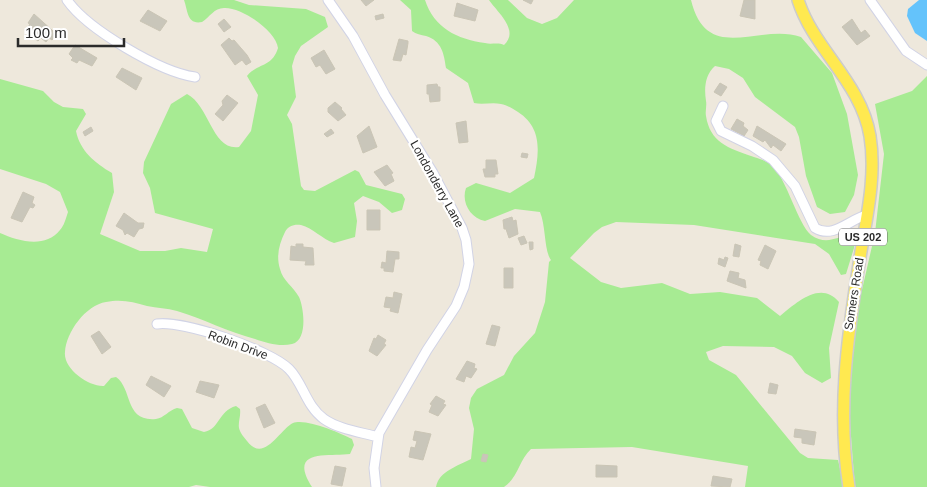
<svg xmlns="http://www.w3.org/2000/svg" width="927" height="487" viewBox="0 0 927 487" font-family="Helvetica,sans-serif">
	<rect width="100%" height="100%" fill="#eee8dc"/>
	<path fill="#a7eb93" d="M184,0H234L249,5L306,9L325,17L328,27L301,46L295,56L292,66L296,97L287,115L292,124L301,186L304,190L315,191L355,170L359,172L366,185L402,194L405,199L402,210L392,213L379,202L363,196L354,203L357,221L355,237L334,243C322,239 313,228 301,225C294,224 288,226 285,232C279,244 276,256 280,269C283,281 293,286 299,297C304,308 308,340 292,344C280,347 267,343 255,339C228,332 204,319 177,311C167,308 157,308 147,306C133,302 122,299 106,302C86,305 66,332 65,352C63,369 89,387 104,386L111,378L116,377C133,389 124,422 156,419C164,418 169,410 177,408L182,409L192,428L204,432C220,429 218,411 236,406L240,409C241,416 238,422 239,428C240,433 244,437 247,441C264,464 280,429 293,423C306,418 340,433 352,439L354,445L350,454C329,457 287,448 312,487H210L196,485L189,487H0V233C18,241 45,249 60,230C64,226 66,218 68,212L60,192L46,184L0,169V79L43,91L54,102L63,107L83,109L86,114L76,131C80,151 95,163 112,173L114,192L100,234L140,251H165L181,248L207,252L213,229L155,213L150,188L143,173L144,162L171,104L187,94C210,106 212,151 239,147L251,131L258,95L247,76C257,63 272,68 278,48C276,31 242,7 224,8C214,8 210,17 202,22C187,25 188,11 184,0Z
		M400,0H425C434,28 457,39 485,43C491,45 498,42 504,45C520,30 497,12 489,0H508L527,18L542,24L557,18L574,0H691C707,66 760,22 801,37L832,73L847,114L858,175L854,195L845,212L830,214L817,207L806,176L799,137L795,127L755,97L743,78L729,69L715,66C705,75 704,88 706,101C707,106 705,111 706,116C710,142 728,148 751,156C757,158 767,161 772,165C787,180 798,224 811,235C829,248 842,232 855,236L854,248L846,274L841,275L829,254L815,244L694,225L616,222L602,227L594,233L570,258L601,282L621,288L662,283L690,294L720,292L757,298L780,316C797,302 821,280 839,302L829,348L831,378L822,383L805,373L792,356L774,347L723,346L706,352L709,360L736,375L800,453L808,458L838,460L844,487H745L748,466L632,447L531,449C519,460 518,478 504,487H436C439,471 458,466 471,459L474,429L469,408L471,398L477,389L504,375L514,356L535,333L545,302L549,262L551,260C544,251 546,226 540,212L515,209L485,221C470,218 461,202 466,188L476,183L510,193L534,178C539,154 543,128 518,112C513,109 507,105 501,104C492,102 483,105 474,103L468,83L446,68C444,54 442,41 426,36C421,35 416,34 412,31L411,10Z
		M927,76V487H855L847,386L856,316L875,233L884,154L875,104L912,91Z"/>
	<path fill="#64c3fb" d="M919,0H927V41L915,33L907,16L908,9Z"/>
	<path fill="#c9c6ba" stroke="#cac5b5" d="M361,0H374L366,6Z
		M523,0H533L531,4Z
		M744,0H755V19L740,16Z
		M457,3L478,10L475,21L454,16Z
		M148,10L167,21L160,31L140,21Z
		M34,14L53,31L52,32L56,35L52,40L49,38L46,42L41,38L38,41L34,38L36,35L27,29L30,24L28,23Z
		M383,14L384,18L376,20L375,16Z
		M224,19L231,27L224,32L218,24Z
		M852,19L861,33L865,30L870,36L857,45L842,27Z
		M229,38L232,41L234,40L247,55L251,62L246,65L242,60L235,65L221,45Z
		M399,39L408,41V43L406,55L403,54L401,61L393,60Z
		M75,45L97,58L92,66L79,60L77,63L71,60L73,58L69,54Z
		M324,50L335,69L326,74L320,65L316,67L311,58Z
		M122,68L142,78L136,90L116,77Z
		M720,83L727,87L721,96L714,92Z
		M437,84L438,87H440V101L430,102L429,94H427V85Z
		M227,95L238,103L223,121L215,114L223,105L222,101Z
		M335,102L342,108L341,109L346,115L338,121L328,112V108Z
		M737,119L744,123L743,126L748,130L744,136L731,129Z
		M466,121L468,142L459,143L456,123Z
		M369,126L377,147L363,153L357,136Z
		M757,126L786,144L781,151L773,145L771,148L765,140L763,142L753,136Z
		M91,127L93,131L85,136L83,132Z
		M331,129L334,133L327,137L324,134Z
		M522,153L528,154L527,158L521,157Z
		M486,160H496L498,174H495V177H485L483,169H486Z
		M387,165L393,173L391,174L394,181L385,186L374,172Z
		M23,192L34,197L32,203L35,205L33,208L30,207L22,222L11,218Z
		M367,210H380V230H367Z
		M124,213L138,223H144L143,228L139,229L134,237L127,233L125,235L123,230L116,226Z
		M512,217L513,221L516,220L518,234L509,238L506,229H504L503,220Z
		M524,236L527,243L521,245L518,238Z
		M529,242H533V249L530,250Z
		M296,244H303V247L313,248L314,265H305L306,261L290,260L291,246L296,247Z
		M735,244L741,246L739,257L733,256Z
		M765,245L776,251L768,269L760,265L761,261L758,260Z
		M387,251L399,252V259H395L393,272L384,271V268H381L382,262L386,263Z
		M725,257L728,258L725,267L718,264L719,258L724,260Z
		M504,268H513V288H504Z
		M730,271L739,273L738,278L745,280L746,288L727,281Z
		M394,292L402,294L398,313L390,311L391,308L384,307L386,297L393,298Z
		M492,325L500,327L495,346L486,344Z
		M99,331L111,347L102,354L91,336Z
		M378,335L386,340L384,344L386,345L377,356L369,351L374,338L376,339Z
		M467,361L475,364L474,368L477,369L471,378L466,376L464,382L456,379Z
		M151,376L171,386L164,397L146,385Z
		M200,381L219,385L214,398L196,392Z
		M770,383L778,385L776,394L768,393Z
		M436,396L445,401L443,404L446,405L438,416L429,412L432,405L430,404Z
		M265,404L275,423L264,428L256,408Z
		M795,429L816,432L814,445L802,443V438L794,437Z
		M415,431L431,434L423,460L409,457L411,447L415,448L417,441L413,440Z
		M483,454L488,455L486,462L481,461Z
		M596,465L617,466V477H596Z
		M335,466L346,468L342,486L331,484Z
		M713,476L732,479L730,487L711,486Z"/>
	<g fill="none" stroke-linecap="round" stroke-linejoin="round">
		<defs>
			<path id="minor" d="M67,0C87,29 160,72 195,77
				M328,0L353,36L385,95L433,173L462,228L466,240L469,264L464,287L456,306L427,350L379,433L374,468L376,487
				M870,0L906,51L927,65
				M723,106L716,121L721,131L752,146L773,160L795,186L815,228C833,239 849,220 866,215
				M157,324C183,320 270,350 289,369C303,383 306,406 324,419C338,429 360,432 378,437"/>
			<path id="major" d="M798,0C814,50 861,82 870,136C877,179 865,223 859,264C847,339 837,412 849,487"/>
		</defs>
		<use href="#minor" stroke="#d1d3e5" stroke-width="11"/>
		<use href="#major" stroke="#ccc" stroke-width="14"/>
		<use href="#minor" stroke="#fff" stroke-width="9"/>
		<use href="#major" stroke="#ffe950" stroke-width="11"/>
	</g>
	<g text-anchor="middle" stroke-width="4.5" stroke-linejoin="round" paint-order="stroke">
		<rect fill="#fff" stroke="#6b6b6b" stroke-width="1" x="839" y="228.5" width="48" height="17" rx="4"/>
		<g font-size="11" font-weight="bold" fill="#2b2b2b">
			<text x="863" y="241">US 202</text>
		</g>
		<g font-size="12" fill="#2b2b2b" stroke="#fff">
			<text transform="translate(437 184) rotate(61)" y="4">Londonderry Lane</text>
			<text transform="translate(854 294) rotate(-81)" y="4">Somers Road</text>
			<text transform="translate(238 345) rotate(20)" y="4">Robin Drive</text>
		</g>
	</g>
	<path d="M18 38v8h106v-8" fill="none" stroke="#2b2b2b" stroke-width="2.5"/>
	<text x="25" y="38" font-size="15" fill="#2b2b2b" stroke="#ffffff" stroke-width="4" paint-order="stroke">100 m</text>
</svg>
